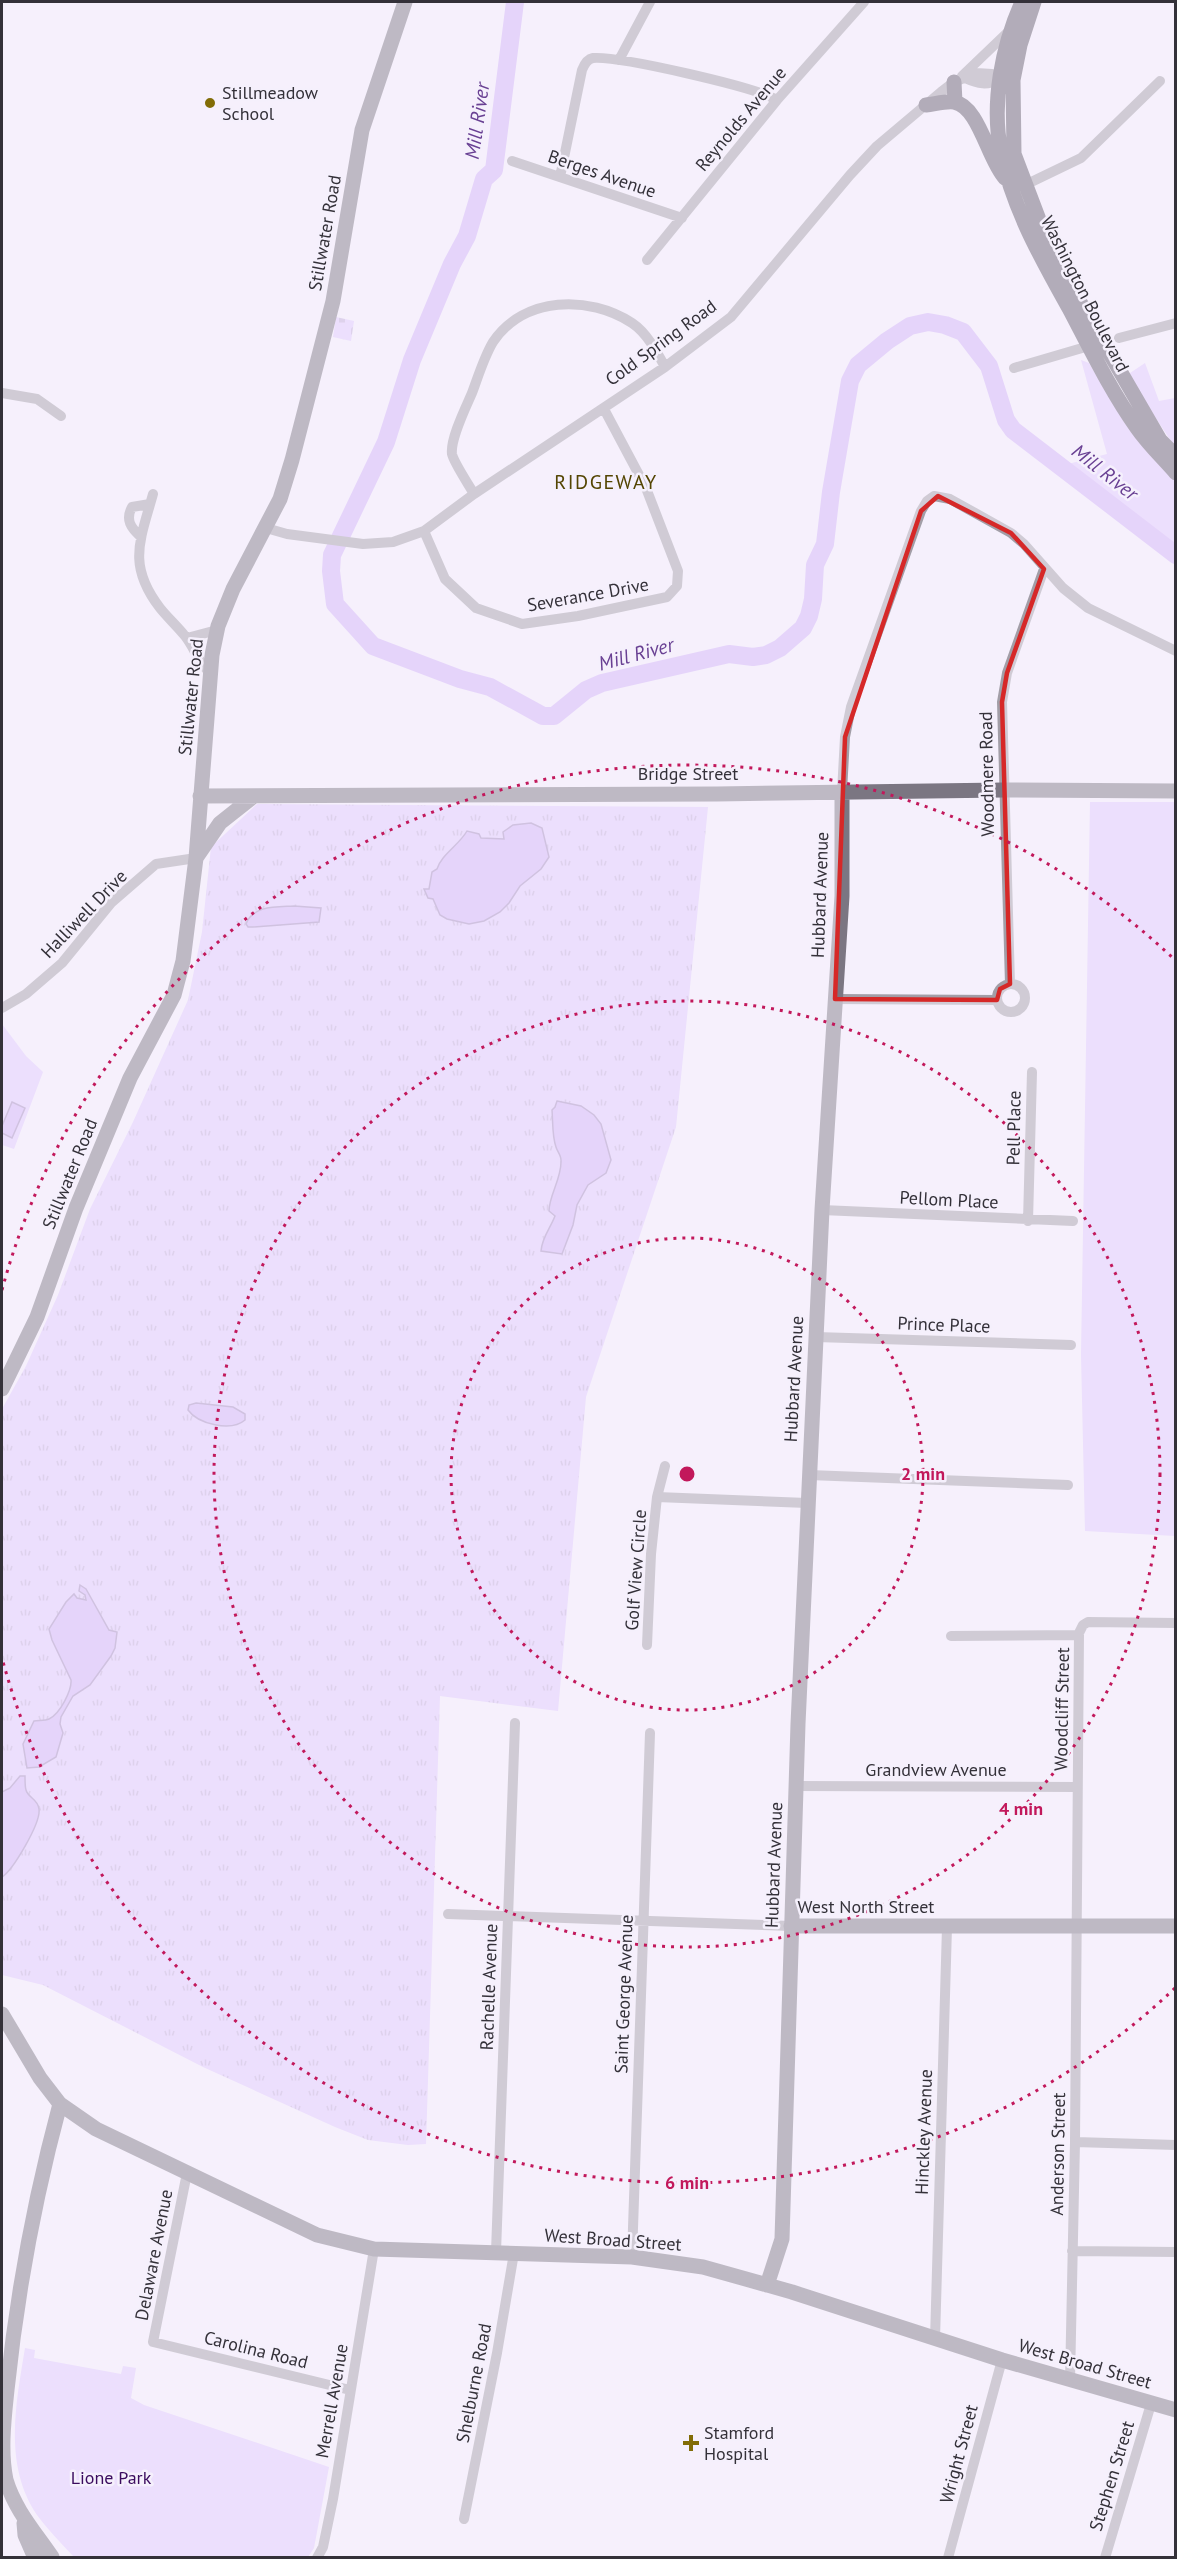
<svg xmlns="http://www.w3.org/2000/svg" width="1177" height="2559" viewBox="0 0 1177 2559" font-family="'PT Sans',sans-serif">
	<defs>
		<pattern id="grass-tufts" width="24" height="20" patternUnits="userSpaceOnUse" patternTransform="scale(1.5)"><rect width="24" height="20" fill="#e0c9fe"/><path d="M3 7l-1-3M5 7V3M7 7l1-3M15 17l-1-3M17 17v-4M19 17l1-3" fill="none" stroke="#c1adda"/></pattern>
		<pattern id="cemetery-stones" width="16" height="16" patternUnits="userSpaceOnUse" patternTransform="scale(1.5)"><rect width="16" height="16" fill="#e0c9fe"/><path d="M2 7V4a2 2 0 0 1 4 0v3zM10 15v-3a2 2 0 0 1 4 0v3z" fill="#c1adda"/></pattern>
	</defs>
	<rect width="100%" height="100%" fill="#f5f0fc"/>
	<path fill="url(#grass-tufts)" d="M257,804L708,807L676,1127L586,1397L558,1711L440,1696L426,2144L408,2145L368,2140L335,2127L203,2067L43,1985L2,1975V1409L26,1366L58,1295L90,1209L133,1122L188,1000L202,932L211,847Z"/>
	<path fill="url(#cemetery-stones)" d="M336,317L354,321L351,341L333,337Z"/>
	<path fill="#e0c9fe" d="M1081,360L1089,363L1124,422L1175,481V544L1116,503L1068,464L1107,454Z
		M1145,363L1159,401L1175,398V447L1127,375Z
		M1090,802H1175V1536L1085,1531L1081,1355Z
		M2,1024L26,1056L43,1072L14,1149L2,1145Z
		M25,2348L35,2350L34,2358L121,2374L123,2366L136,2368L131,2398L144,2405L329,2467L314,2548L308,2557H74C62,2544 48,2530 37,2515C3,2465 16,2403 25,2348Z"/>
	<path fill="#d1b1f9" stroke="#a28bbf" stroke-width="1.5" d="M531,823L542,828L549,857L541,869L520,886L509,903L500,912L484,921L469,924L447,919L440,915L433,899L428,898L424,889H429L432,872L437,869C441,855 459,845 467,831L479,834L481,838L504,839L503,832L513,825Z
		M294,906L321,908L319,922L253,927H248L246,924C253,905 277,907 294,906Z
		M557,1101L581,1106L594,1115L601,1124L611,1160L606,1173L588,1185L577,1205L573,1225L562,1254L541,1251C542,1237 550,1229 555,1216L549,1211C549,1195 562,1178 561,1160C561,1155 557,1151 556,1147C552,1136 553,1122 552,1110L555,1107Z
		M12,1102L25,1108L12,1138L2,1133V1126Z
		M196,1403L233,1407L245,1414V1420C231,1432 198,1424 188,1410L189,1405Z
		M80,1585L86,1589L109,1630L117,1632L115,1648L111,1656L90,1685L73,1696L61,1717L60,1724L63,1733L56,1757L39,1767L27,1768L23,1744L34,1721C38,1720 45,1721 49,1719C60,1714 72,1690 71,1680L52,1640L49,1629L66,1602L74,1594L77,1598L86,1600L85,1595L79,1591Z
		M20,1776H25C25,1781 25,1787 26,1790C28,1798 38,1799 39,1809C41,1823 13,1870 2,1877V1792L10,1788Z"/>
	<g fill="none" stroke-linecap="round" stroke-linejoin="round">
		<path stroke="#d1b1f9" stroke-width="18" d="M515,2L494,170L484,179L467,236L452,264L412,360L386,442L332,555L331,571L335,604L373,646L460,679L490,687L543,716H554L586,690L602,683L729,654L753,657L766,655L780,648L803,628L809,616L813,599L815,565L825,544L831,492L850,381L858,365L887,341L910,326L928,322L945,325L963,332L989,366L1006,420L1013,430L1176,555"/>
		<path stroke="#a29ea7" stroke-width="10" d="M619,60L650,2
			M962,76L1009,31
			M965,78C978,84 987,86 1000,79
			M512,161L682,218
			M560,177L582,70C584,65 587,59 593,58C620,56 755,87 777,100
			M1025,185L1081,158L1160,81
			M647,260L777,100L864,2
			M1119,338L1176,323
			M1014,368L1089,346
			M2,393L37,399L61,416
			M153,494C140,541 127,565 160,608C168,618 177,626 185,636C195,649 198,662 211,674
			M474,494C469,485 454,463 452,454C450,439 466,407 472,393C478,377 484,357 493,342C524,296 589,295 632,323C647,333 657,352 665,367
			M266,528L287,534L363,544L393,542L424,531L474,494L665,367L731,317L850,175L877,146L941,92L954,82L976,73L992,74L1004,80
			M424,531L445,579L476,608L522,624L578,616L667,597L677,586L678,571L646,488L604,409
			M141,537C131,528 125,520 132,507L150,504
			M187,638L217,630
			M842,792L845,737L851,707L921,511L927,501L934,496L950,499L1011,533L1024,544L1063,588L1088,608L1176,651
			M1010,984L1002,702L1007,673L1044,569
			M997 998a14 14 0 1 1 28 0a14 14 0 1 1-28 0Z
			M835,999L997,1000
			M2,1008L26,994L62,963L111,903L156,864L196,858
			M822,1210L1073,1221
			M1028,1221L1032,1072
			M816,1337L1071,1345
			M665,1466L657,1497L807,1503
			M809,1475L1068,1485
			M951,1636L1079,1635
			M647,1645L651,1554L657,1497
			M796,1786L1077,1787
			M448,1914L791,1926
			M1075,2142L1176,2145
			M187,2173L153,2342L350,2390
			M1072,2251L1176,2252
			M496,2252L515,1723
			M632,2257L650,1733
			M935,2339L947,1927
			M1070,2381L1075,2142L1079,1633L1083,1625L1088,1622L1176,1623
			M464,2519L497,2353L514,2253
			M317,2558L323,2547L333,2499L374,2249
			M948,2558L1002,2360
			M1105,2558L1151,2404"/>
		<path stroke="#7b7682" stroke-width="15" d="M200,796L717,794L1003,790L1176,791
			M196,858L220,823L254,796
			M2,1389L37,1317L76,1208L130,1078L174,995L183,961L196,858L212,655L218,626L233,589L280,499L292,460L333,301L362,130L405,2
			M791,1926H1176
			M2,2014L40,2078L60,2104L96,2129L317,2235L374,2249L632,2257L703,2267L792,2292L1002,2360L1176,2410
			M767,2285L782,2239L798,1724L822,1210L842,896V792
			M24,2523L25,2535L35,2558
			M52,2557C35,2532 15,2510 6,2480C0,2451 4,2419 7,2390C17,2293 35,2197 60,2104"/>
		<path stroke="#605a68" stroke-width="15" d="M1022,2C1002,47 991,103 1001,152C1013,209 1042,260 1070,310C1091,350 1111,391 1137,428C1148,444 1163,458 1176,473
			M1034,2L1020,45L1013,80L1014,154L1052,254L1160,440L1176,456
			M954,82L955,102
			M926,105C935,104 945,101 954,102C979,106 988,160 1005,178"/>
	</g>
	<path d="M0 0H1177V2559H0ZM938,496L1011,533L1044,569L1007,673L1002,702L1010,984L1000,989L997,1000L835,999L845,737L921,511Z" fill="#f5f0fc" fill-opacity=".55" fill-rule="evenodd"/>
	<path fill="none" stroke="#d62828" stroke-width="4.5" stroke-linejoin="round" d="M938,496L1011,533L1044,569L1007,673L1002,702L1010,984L1000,989L997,1000L835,999L845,737L921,511Z"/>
	<g fill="none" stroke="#c2185b" stroke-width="3" stroke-dasharray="3 6">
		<circle cx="687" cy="1474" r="236"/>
		<circle cx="687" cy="1474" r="473"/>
		<path d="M1175 1988A709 709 0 0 1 2 1658M2 1290A709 709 0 0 1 1175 960"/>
	</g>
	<g fill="#826c06" stroke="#f5f0fc" stroke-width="2">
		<circle cx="210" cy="103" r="6"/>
		<path d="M688 2434h6v6h6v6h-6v6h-6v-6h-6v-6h6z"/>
	</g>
	<g text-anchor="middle" stroke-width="5" stroke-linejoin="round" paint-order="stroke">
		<g font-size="18" fill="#343139" stroke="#f5f0fc" text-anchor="start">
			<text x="222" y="99">Stillmeadow<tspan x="222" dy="21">School</tspan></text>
			<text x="704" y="2439">Stamford<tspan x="704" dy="21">Hospital</tspan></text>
		</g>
		<g font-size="18" fill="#343139" stroke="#f5f0fc">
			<text transform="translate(741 119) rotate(-50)" y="6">Reynolds Avenue</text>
			<text transform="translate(602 174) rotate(19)" y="6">Berges Avenue</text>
			<text transform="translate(325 233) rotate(-80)" y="6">Stillwater Road</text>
			<text transform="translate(1085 294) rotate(63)" y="6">Washington Boulevard</text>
			<text transform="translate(661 343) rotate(-36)" y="6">Cold Spring Road</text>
			<text transform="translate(588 595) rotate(-10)" y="6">Severance Drive</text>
			<text transform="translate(191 697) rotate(-84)" y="6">Stillwater Road</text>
			<text x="688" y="780">Bridge Street</text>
			<text transform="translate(987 774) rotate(-91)" y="6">Woodmere Road</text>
			<text transform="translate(820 895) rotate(-88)" y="6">Hubbard Avenue</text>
			<text transform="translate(84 914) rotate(-46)" y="6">Halliwell Drive</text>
			<text transform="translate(1014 1128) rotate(-89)" y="6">Pell Place</text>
			<text transform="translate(70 1174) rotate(-68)" y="6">Stillwater Road</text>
			<text transform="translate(949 1200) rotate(3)" y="6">Pellom Place</text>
			<text transform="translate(944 1325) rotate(2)" y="6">Prince Place</text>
			<text transform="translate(794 1379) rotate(-87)" y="6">Hubbard Avenue</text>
			<text transform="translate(636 1570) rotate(-86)" y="6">Golf View Circle</text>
			<text transform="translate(1062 1709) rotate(-89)" y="6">Woodcliff Street</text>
			<text x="936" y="1776">Grandview Avenue</text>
			<text transform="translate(774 1865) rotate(-88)" y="6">Hubbard Avenue</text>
			<text x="866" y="1913">West North Street</text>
			<text transform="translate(489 1987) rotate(-88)" y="6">Rachelle Avenue</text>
			<text transform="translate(624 1994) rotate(-88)" y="6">Saint George Avenue</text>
			<text transform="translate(924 2132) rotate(-88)" y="6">Hinckley Avenue</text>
			<text transform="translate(1058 2154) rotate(-89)" y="6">Anderson Street</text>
			<text transform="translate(613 2240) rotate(4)" y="6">West Broad Street</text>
			<text transform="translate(154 2255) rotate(-79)" y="6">Delaware Avenue</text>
			<text transform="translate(256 2350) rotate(14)" y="6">Carolina Road</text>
			<text transform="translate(1085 2364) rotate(16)" y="6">West Broad Street</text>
			<text transform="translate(474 2383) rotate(-79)" y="6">Shelburne Road</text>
			<text transform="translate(332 2401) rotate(-80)" y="6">Merrell Avenue</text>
			<text transform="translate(959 2454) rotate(-75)" y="6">Wright Street</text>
			<text transform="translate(1112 2476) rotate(-73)" y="6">Stephen Street</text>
		</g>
		<g font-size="18" fill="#3b0c5f" stroke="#f5f0fc">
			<text x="111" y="2484">Lione Park</text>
		</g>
		<g font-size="20" font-style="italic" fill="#694093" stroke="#f5f0fc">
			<text transform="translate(477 121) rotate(-82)" y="7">Mill River</text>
			<text transform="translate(1105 472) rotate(38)" y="7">Mill River</text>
			<text transform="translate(636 654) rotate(-15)" y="7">Mill River</text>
		</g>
		<g font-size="20" letter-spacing="1.5" fill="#544502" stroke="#f5f0fc">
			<text x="606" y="489">RIDGEWAY</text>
		</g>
	</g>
	<circle cx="687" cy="1474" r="9" fill="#c2185b" stroke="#f5f0fc" stroke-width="3"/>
	<g font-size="18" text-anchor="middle" font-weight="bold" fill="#c2185b" stroke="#f5f0fc" stroke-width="5" stroke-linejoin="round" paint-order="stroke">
		<text x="923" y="1480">2 min</text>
		<text x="1021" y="1815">4 min</text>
		<text x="687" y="2189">6 min</text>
	</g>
	<rect width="1177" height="2559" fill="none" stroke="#343139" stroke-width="6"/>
</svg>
